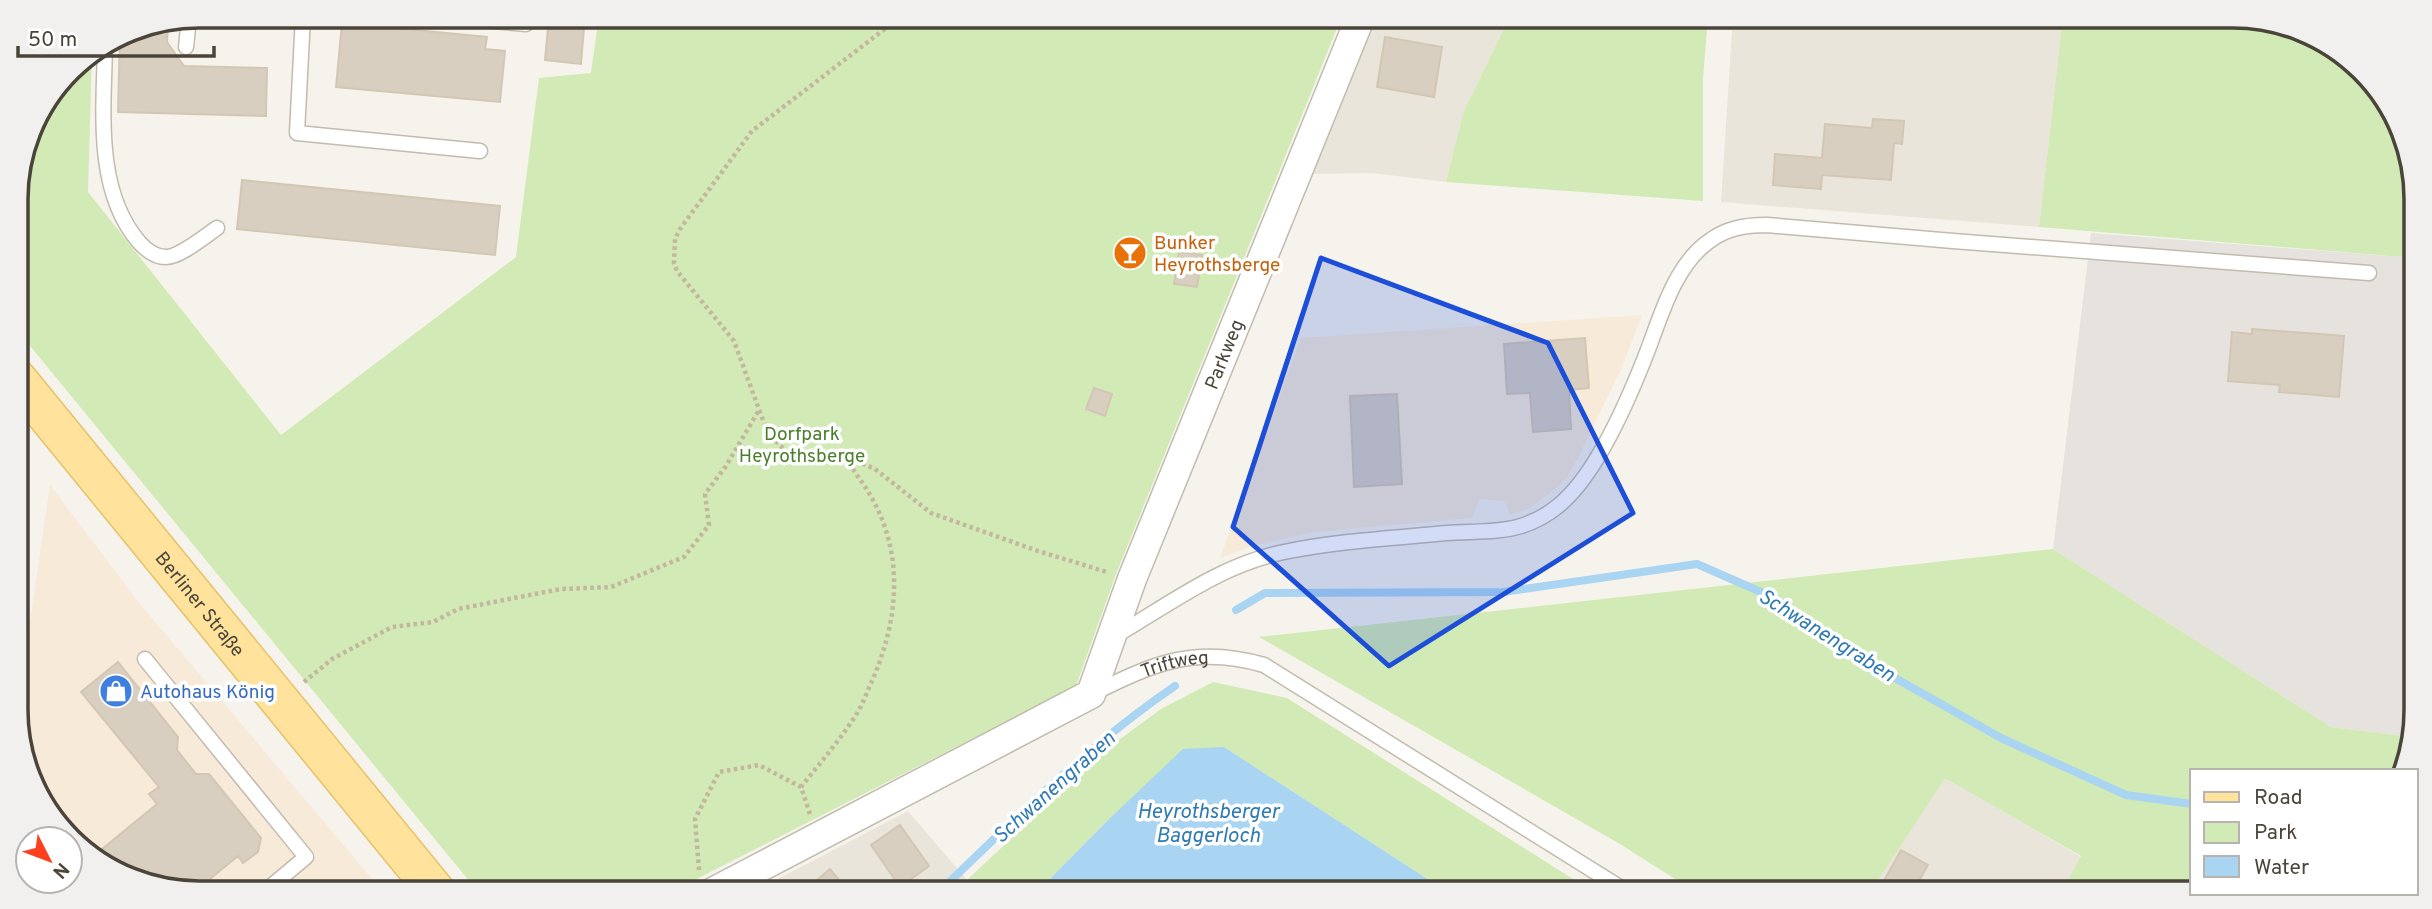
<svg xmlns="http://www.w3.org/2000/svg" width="2432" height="909" viewBox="0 0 2432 909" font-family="Overpass,sans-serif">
	<rect width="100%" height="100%" fill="#f6f3ec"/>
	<path fill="#eae5da" d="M1375,16H1510L1463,113L1446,182L1372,173L1312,174Z
		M1733,16H2063L2039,227L1721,202Z
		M1945,777L2081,857L2061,893H1870Z
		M908,811L967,880L953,893H751Z"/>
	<path fill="#f7ead8" d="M1642,315L1622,367L1577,460L1567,477L1553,491L1529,508L1510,515L1505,501L1480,499L1472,518L1313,532L1252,546L1220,558L1301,338Z
		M50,485L141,605L384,893H199L139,883L61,831L19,746V636L29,629Z"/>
	<path fill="#e6e2dd" d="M2091,233L2415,258L2416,710L2412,737L2331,727L2053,549Z"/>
	<path fill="#d2eab5" d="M599,16H1342L1116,574L1076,686L669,893H479L17,330L16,186L35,117L78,61L92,53L88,192L281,435L516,257L539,78L591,73Z
		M1510,16H1708L1703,79V201L1446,182L1463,113Z
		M2063,16H2233L2293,26L2378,87L2415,174V258L2039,227Z
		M2053,549L2331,727L2412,737L2406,770L2192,771V893H2061L2081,856L1945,778L1870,893H1697L1620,844L1259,637Z
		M1213,682L1287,698L1595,893H1449L1224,747L1107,821L1036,893H953L1108,748L1161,709Z"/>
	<path fill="#a9d4f2" d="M1224,747L1449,893H1036L1107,821L1183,749Z"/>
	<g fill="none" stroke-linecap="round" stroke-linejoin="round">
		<path stroke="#a9d4f2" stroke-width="8" d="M1236,610L1265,593L1503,592L1697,564L1777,599L1865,661L2001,738L2126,795L2192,804
			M938,893C1014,820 1088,745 1175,686"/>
	</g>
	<path fill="#d8cfc1" stroke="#d3c7b4" stroke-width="2" d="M549,16H585L581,64L545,60Z
		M168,22L167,42L184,66L267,68L266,116L118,112L120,35L129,30Z
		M342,23L487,37L485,49L505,51L500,102L336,87Z
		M1385,37L1442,47L1434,97L1377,87Z
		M1873,119L1904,121L1902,144L1894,143L1891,180L1822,175L1821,189L1773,185L1775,154L1822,158L1825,124L1872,128Z
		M242,180L500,206L495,255L237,229Z
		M1179,252L1202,255L1197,287L1174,284Z
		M2252,329L2344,336L2339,397L2279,392L2280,385L2228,381L2232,332L2252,334Z
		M1585,338L1589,388L1569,390L1571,429L1533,432L1530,393L1507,394L1504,344Z
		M1094,388L1112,394L1105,416L1086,409Z
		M1397,394L1402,484L1354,487L1350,396Z
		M118,662L178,737L177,750L196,774H209L261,838L258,852L243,863L238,856L194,892L139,883L96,854L157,804L149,794L159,787L81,692Z
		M900,825L929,866L900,887L871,845Z
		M1901,850L1928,865L1912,893H1877Z
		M830,869L850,893H802Z"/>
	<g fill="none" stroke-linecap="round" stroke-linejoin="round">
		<defs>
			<g id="service">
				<path d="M303,16L297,133L480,151"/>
				<path d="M437,16L526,24V16"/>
				<path d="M105,45C104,108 94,190 139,242C146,250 155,257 166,257C180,257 205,236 217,228"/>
				<path d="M186,47L189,18"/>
				<path d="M1115,636C1170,604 1220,565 1284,552C1338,541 1393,538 1447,533C1471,531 1499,533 1521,526C1534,522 1547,515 1558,506C1597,475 1631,394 1649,347C1662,312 1676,265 1708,242C1726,228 1745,225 1767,225L1953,241L2369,273"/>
				<path d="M145,659L306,857L263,893"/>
				<path id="s1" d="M1092,694C1154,663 1195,645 1264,665L1629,893"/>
			</g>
			<g id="minor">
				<path id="s2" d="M711,893L1091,694L1132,579L1361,16"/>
			</g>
			<g id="primary">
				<path id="s3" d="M17,379L437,893"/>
			</g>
		</defs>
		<use href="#service" stroke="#c2bbae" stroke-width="17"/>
		<use href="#minor" stroke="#c2bbae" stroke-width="31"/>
		<use href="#primary" stroke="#e6c16a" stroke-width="41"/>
		<path stroke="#c4b79f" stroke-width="4.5" stroke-dasharray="3.5 3.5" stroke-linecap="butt" d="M843,455L875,469L931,513L1038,551L1107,572
			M304,682L332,659L392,627L433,622L458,609L561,589L611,587L684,557L709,525L705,494L726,466L759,410
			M810,814L801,787C820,763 840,740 856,715C863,704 867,692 872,681C902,612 905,541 859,478C854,471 849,462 843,456C832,446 821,457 808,458C787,459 773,439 764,423L734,341L677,271L674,263L675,239L680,229L752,131L886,28L896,16
			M699,870L695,819L719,772L759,765L801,787"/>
		<use href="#service" stroke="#fff" stroke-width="14"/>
		<use href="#minor" stroke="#fff" stroke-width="28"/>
		<use href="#primary" stroke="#ffe39c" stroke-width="38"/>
	</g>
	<path fill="#1d4ed8" fill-opacity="0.2" stroke="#1d4ed8" stroke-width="5" stroke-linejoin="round" d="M1321,258L1548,343L1633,513L1389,666L1233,527Z"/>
	<defs>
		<symbol id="bar-disc" viewBox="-11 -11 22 22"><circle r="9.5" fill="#e8710a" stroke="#fff"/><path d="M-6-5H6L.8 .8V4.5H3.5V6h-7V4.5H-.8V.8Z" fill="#fff"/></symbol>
		<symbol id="shop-disc" viewBox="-11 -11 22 22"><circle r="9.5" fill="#3f7fe0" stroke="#fff"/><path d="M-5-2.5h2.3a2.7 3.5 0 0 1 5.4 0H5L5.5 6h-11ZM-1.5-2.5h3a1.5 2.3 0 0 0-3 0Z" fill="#fff"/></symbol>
	</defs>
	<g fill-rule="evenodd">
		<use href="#bar-disc" x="1111" y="234" width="38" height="38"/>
		<use href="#shop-disc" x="97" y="672" width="38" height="38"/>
	</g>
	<g text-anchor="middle" stroke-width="7" stroke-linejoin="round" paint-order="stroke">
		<g font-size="19" fill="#c56008" stroke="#fff" text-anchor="start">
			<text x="1154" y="249">Bunker<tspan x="1154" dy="22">Heyrothsberge</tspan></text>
		</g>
		<g font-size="19" fill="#4b4439" stroke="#fff">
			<text dy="7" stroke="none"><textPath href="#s2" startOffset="794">Parkweg</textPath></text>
			<text dy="7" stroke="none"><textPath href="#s3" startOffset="290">Berliner Straße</textPath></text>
			<text dy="7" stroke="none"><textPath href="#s1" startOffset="89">Triftweg</textPath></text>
		</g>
		<g font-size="19" fill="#4a7f2a" stroke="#fff">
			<text x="802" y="440">Dorfpark<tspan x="802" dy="22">Heyrothsberge</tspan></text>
		</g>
		<g font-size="19" fill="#366cbe" stroke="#fff" text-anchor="start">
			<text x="140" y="698">Autohaus König</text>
		</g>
		<g font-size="21" font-style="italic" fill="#2e7ab2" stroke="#fff">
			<text transform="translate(1827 635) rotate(32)" y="7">Schwanengraben</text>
			<text transform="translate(1054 787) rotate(-42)" y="7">Schwanengraben</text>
			<text x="1208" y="818">Heyrothsberger<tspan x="1208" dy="24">Baggerloch</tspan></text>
		</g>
	</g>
	<path d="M0 0H2432V909H0ZM199 28H2233A171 171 0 0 1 2404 199V710A171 171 0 0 1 2233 881H199A171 171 0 0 1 28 710V199A171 171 0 0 1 199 28Z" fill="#f1f0ef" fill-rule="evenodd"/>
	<path fill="none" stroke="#4b4439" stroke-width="3.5" d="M199 28H2233A171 171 0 0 1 2404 199V710A171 171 0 0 1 2233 881H199A171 171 0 0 1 28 710V199A171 171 0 0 1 199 28Z"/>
	<rect x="2190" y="769" width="228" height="126" fill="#ffffff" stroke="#b7b4b0" stroke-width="2"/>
	<rect x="2204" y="792" width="35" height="10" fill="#ffe39c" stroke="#b7b4b0" stroke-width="2"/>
	<text x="2254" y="804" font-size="21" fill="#4b4439">Road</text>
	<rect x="2204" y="822" width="35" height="21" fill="#d2eab5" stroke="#b7b4b0" stroke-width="2"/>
	<text x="2254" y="839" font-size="21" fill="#4b4439">Park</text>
	<rect x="2204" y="856" width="35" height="21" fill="#a9d4f2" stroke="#b7b4b0" stroke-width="2"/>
	<text x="2254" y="874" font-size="21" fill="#4b4439">Water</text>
	<g transform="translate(49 860) rotate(132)"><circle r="33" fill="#ffffff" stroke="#b7b4b0" stroke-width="2"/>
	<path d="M0-5L12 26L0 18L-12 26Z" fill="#fc3f1d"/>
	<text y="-10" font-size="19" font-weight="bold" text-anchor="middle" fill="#4b4439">N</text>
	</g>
	<path d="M18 46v10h196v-10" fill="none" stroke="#4b4439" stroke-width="3.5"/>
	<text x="28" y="46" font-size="21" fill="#4b4439" stroke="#ffffff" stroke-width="5" paint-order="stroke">50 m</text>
</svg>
